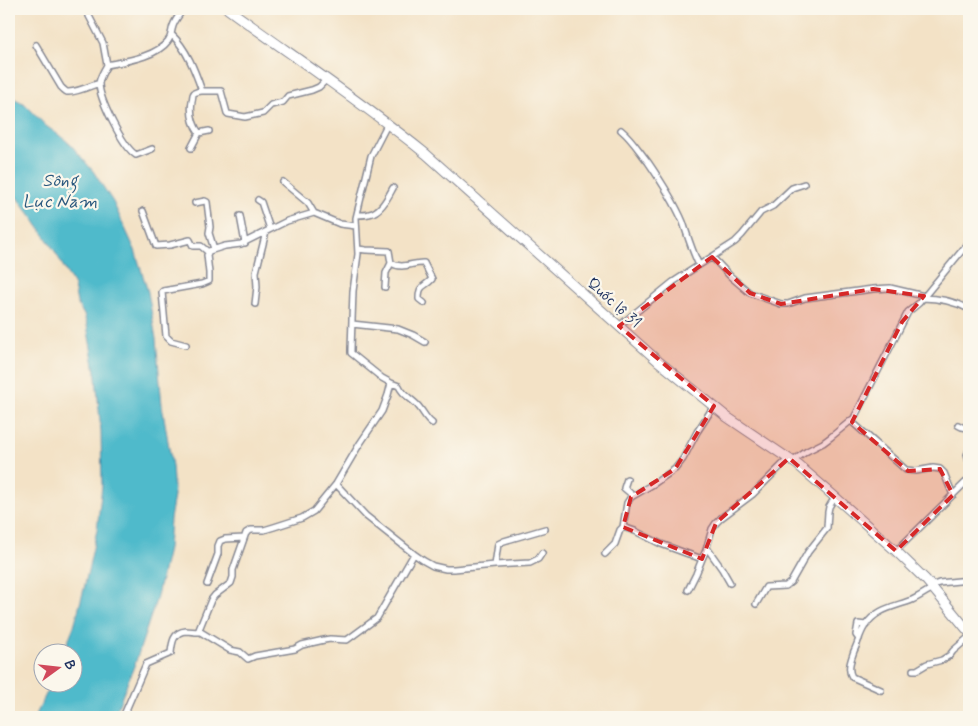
<svg xmlns="http://www.w3.org/2000/svg" width="978" height="726" viewBox="0 0 978 726" font-family="Mynerve,sans-serif">
	<rect width="100%" height="100%" fill="#fbf7ec"/>
	<filter id="ink" filterUnits="userSpaceOnUse"><feTurbulence type="fractalNoise" baseFrequency=".02" numOctaves="2"/><feDisplacementMap in="SourceGraphic" scale="10" xChannelSelector="R" yChannelSelector="G"/><feConvolveMatrix kernelMatrix="1 2 1 2 8 2 1 2 1" color-interpolation-filters="sRGB"/></filter>
	<filter id="wash" filterUnits="userSpaceOnUse"><feTurbulence type="fractalNoise" baseFrequency=".0096" numOctaves="4" result="noise"/><feDisplacementMap in="SourceGraphic" scale="20" xChannelSelector="R" yChannelSelector="G"/><feGaussianBlur stdDeviation="1.12" result="paint"/><feColorMatrix in="noise" values="0 0 0 0 0 0 0 0 0 0 0 0 0 0 0 0 0 1.4 0 .05"/><feComposite in="paint" operator="in"/></filter>
	<g filter="url(#wash)">
		<rect width="100%" height="100%" fill="#f3e2c6"/>
		<path fill="#4fbacb" stroke="#357494" d="M9,96L25,104L46,126L63,138L71,145L93,171L113,202L135,250L148,292L156,339L162,405L172,466L174,496L170,519L168,549L156,600L136,661L114,717H35L51,684H72V654L63,653L74,626L84,589L97,530L102,486L101,431L96,377L87,325L84,315L77,303L74,286L56,253L35,221L9,187Z"/>
	</g>
	<g filter="url(#ink)">
		<g fill="none" stroke-linecap="round" stroke-linejoin="round">
			<defs>
				<path id="street" d="M88,9L89,16L103,43L107,65
					M171,34C187,49 195,71 202,91H221L227,113L228,114L245,117L263,113L271,105L283,102L288,96L312,90L319,87L327,79
					M36,45L61,87C63,89 65,91 67,92C75,93 91,86 99,83
					M202,91C201,91 196,92 194,93C192,95 193,99 192,101C190,113 192,123 199,133L209,131
					M621,130C632,139 639,151 648,162C661,181 674,201 683,222C688,237 692,251 699,265
					M191,148L199,133
					M152,149L136,155C123,147 99,99 99,83C100,77 104,70 107,65C126,61 156,57 168,41C172,36 171,31 173,26C175,20 180,14 183,9
					M283,182L308,203L314,213
					M258,200L261,202L270,229
					M195,203L205,201L207,202L210,227L209,233L214,249
					M143,211L156,246L170,245L190,240L193,246H201L208,252
					M357,215C361,215 366,215 369,214C381,212 388,197 393,188
					M240,216L245,243
					M358,249L366,250L389,251L391,263L386,273L385,287
					M712,257L730,276L750,293L781,304H788L805,298L873,289L890,288L924,296
					M391,263C403,270 413,262 424,263L432,279C424,288 419,284 419,299L424,303
					M922,298C939,298 954,301 969,309
					M255,304L257,287L256,272L266,232
					M352,324L398,329L413,335L425,342
					M619,326L673,282L735,242L742,235L761,212L773,206L792,188L804,184
					M186,345L171,341L166,336L162,292L163,291L202,284L209,281V273L207,255L209,251L225,246L241,244L287,221L314,213L340,224L356,226
					M391,383L399,386C403,396 413,399 419,407C424,413 426,419 432,423
					M851,421L906,470L916,471L933,468L940,469L944,473L953,495
					M958,425C963,428 964,428 969,426
					M969,450L967,455L969,462
					M793,461L807,451L823,443L831,437L854,418L908,312L919,303L969,242
					M336,484L366,516L414,554L424,561L433,566L446,569H454L495,565L530,563L538,559L542,553
					M631,497L655,483L675,469L683,459L697,432L714,406
					M623,527L627,503L631,497L630,493L624,488L627,479
					M707,548L722,569L730,583
					M896,551L969,479
					M605,554L615,544L620,530L623,527L635,531L661,544L702,559L706,550L712,529L716,523L721,518L753,494L789,458
					M495,565L498,544L504,541L545,529
					M207,584L218,554V546L220,541L225,539L244,538
					M931,586L939,583L969,580
					M688,590L696,574L702,559
					M756,604L766,587L786,586L791,582L808,552L827,528L828,512L829,507L835,497
					M199,631L230,650L240,652L248,659L255,656L295,649L302,645L324,640L330,639L347,640L377,618L414,554
					M859,639L856,635L858,624L866,625
					M913,670H917L927,664L942,660L950,655L953,651L969,637
					M881,690L852,677C847,669 851,660 854,651C858,643 860,633 865,626C877,608 894,607 912,600C919,597 926,592 933,588
					M123,717L146,664L171,653C172,643 173,632 186,631C190,631 194,632 198,632L211,600L215,595L231,583L233,577V570L246,533L251,530H264L274,527L302,518L314,511L336,484L359,445L382,411L388,395L391,383L382,378L351,353V349L353,291L358,254L356,218L371,156L388,123"/>
				<path id="highway" d="M228,9C294,57 362,102 426,154L658,361L727,417L798,465L835,497L896,551L926,580L969,632"/>
			</defs>
			<use href="#street" stroke="#878892" stroke-width="8"/>
			<use href="#highway" stroke="#878892" stroke-width="11"/>
			<use href="#street" stroke="#fff" stroke-width="5"/>
			<use href="#highway" stroke="#fff" stroke-width="9"/>
		</g>
	</g>
	<path fill="#d62828" fill-opacity="0.2" stroke="#d62828" stroke-width="4" stroke-dasharray="10 6" stroke-linejoin="round" d="M712,257L750,293L781,304L873,289L924,296L902,322L852,422L908,471L940,469L953,495L896,551L789,458L716,523L702,559L623,527L631,497L675,469L714,406L619,326Z"/>
	<g text-anchor="middle" stroke-width="4.5" stroke-linejoin="round" paint-order="stroke">
		<g font-size="16" fill="#1b2f5e" stroke="#fbf7ec">
			<text transform="translate(615 302) rotate(42)" y="6">Quốc lộ 31</text>
		</g>
		<g font-size="18" font-style="italic" fill="#2b597f" stroke="#fbf7ec">
			<text x="60" y="186">Sông<tspan x="60" dy="21">Lục Nam</tspan></text>
		</g>
	</g>
	<rect width="978" height="726" fill="none" stroke="#fbf7ec" stroke-width="30"/>
	<g transform="translate(58 668) rotate(75)"><circle r="24" fill="#fbf7ec" stroke="#a1a7b3"/>
	<path d="M0-4L9 19L0 12L-9 19Z" fill="#d1495b"/>
	<text y="-8" font-size="14" font-weight="bold" text-anchor="middle" fill="#1b2f5e">B</text>
	</g>
</svg>
